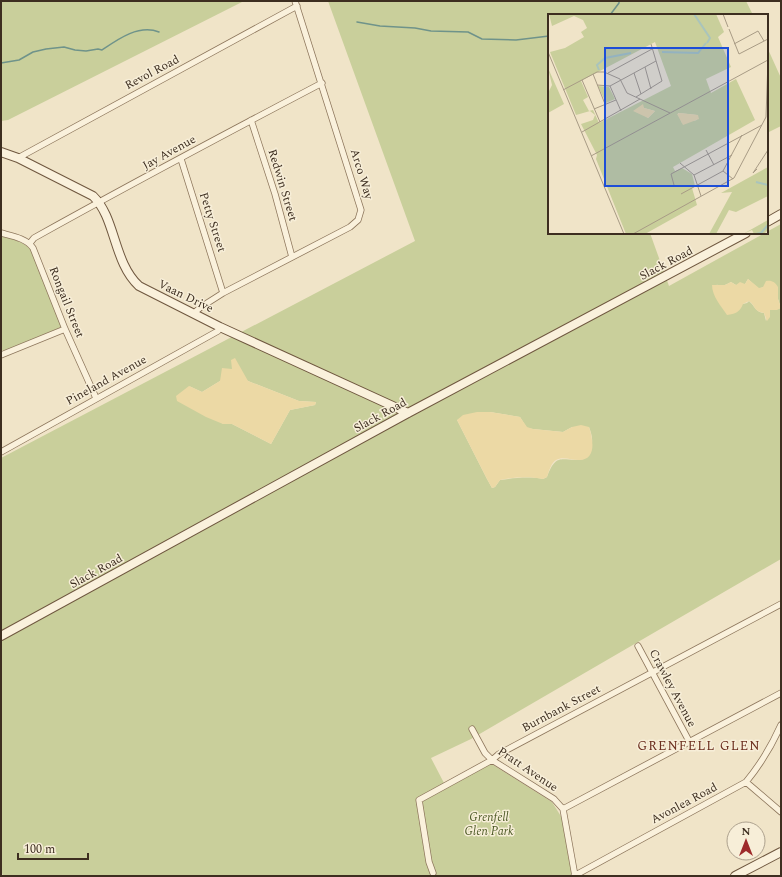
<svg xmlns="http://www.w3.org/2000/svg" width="782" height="877" viewBox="0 0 782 877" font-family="Spectral,serif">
	<rect width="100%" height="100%" fill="#f0e4c8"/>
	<path fill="#c9cf9b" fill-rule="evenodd" d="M1,1H244L8,120L1,121Z
		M328,1H746L753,15H549V233H650L669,286L781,224V559L471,739L431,758L444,783L426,799L490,763L552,802L562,818L572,874L569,876H3L1,870V458L415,241ZM748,279L759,289L763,287L778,289V299L781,308L770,310L766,321L764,313C755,312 755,306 749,301L747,303L743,304L716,284C721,287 726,285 731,282L736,285L745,284ZM232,369L248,381L299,401L316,402L315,405L290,410L271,444L232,424H223L189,386L202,392L220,381ZM490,412L520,417L527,428L533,429L563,432L572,427H589C595,443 592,446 584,459C563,463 557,450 547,477L543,479C529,476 514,478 500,480L495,487L492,488L487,479L457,420Z
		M767,47L781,78V126L767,133Z
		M1,235C12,238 22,242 31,249L61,324V327L59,329L7,351L1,350Z"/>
	<path fill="#ecd9a5" d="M748,279L759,288L763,287L766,281C772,280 775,282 778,287V299L781,308L777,310H770V317L767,321L764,313C753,311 756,306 749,301L743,304C740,312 735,314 727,315C721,306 712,296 712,285H725L731,282L736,285L740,282L745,284Z
		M235,358L248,381L299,401L316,402L315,405L290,410L271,444L232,424H223L206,417L177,401L176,396L189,386L202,392L220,381L222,368L232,369L231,360Z
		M477,412H490L520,417L527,427L533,429L563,432L572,427L581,425L589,427C593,439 597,460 579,460C572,460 562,456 556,460C551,463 549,471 547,477L543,479C529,476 515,477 500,480L495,487L492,488L487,479L457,420L463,415Z"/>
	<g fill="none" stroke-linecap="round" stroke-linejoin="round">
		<path stroke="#6f938a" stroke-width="1.5" d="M610,15L619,3V1
			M357,22L380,26L415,28L431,31L468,32L482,39L516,40L549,36
			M1,63L19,60L33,52L46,49L64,47L75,50L86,51L98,49L102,50C118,39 139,24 159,32"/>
		<defs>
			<path id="street" d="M251,120L275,194L292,257
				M18,158L297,6
				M181,159L223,293
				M1,233C12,236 26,238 33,248L65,329L96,398
				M30,243L34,238C129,185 225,134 322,83
				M194,313L201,307L223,293L350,227L358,220L361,210L295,1
				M1,355L65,329
				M1,452L218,331L220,327
				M638,646L689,741
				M472,729L485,753L492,760L554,799L563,809L575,876
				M746,782L781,812
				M563,809L781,693
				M433,873L429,862L419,800L492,760L499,754L781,604
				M574,876L746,782C760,765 772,745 781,725"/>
			<path id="secondary" d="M1,152L18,158L93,196C116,218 113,262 139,286L220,327L408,413
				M767,222L781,214
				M1,636L408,413L746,233
				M735,876L781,852"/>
		</defs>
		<use href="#street" stroke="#8d765c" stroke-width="7"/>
		<use href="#secondary" stroke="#6f573f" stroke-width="10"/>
		<use href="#street" stroke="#faf1dc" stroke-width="5.5"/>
		<use href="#secondary" stroke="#faf1dc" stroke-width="8"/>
	</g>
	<g text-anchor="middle" stroke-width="3" stroke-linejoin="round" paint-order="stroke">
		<g font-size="12" fill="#3d2e20" stroke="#f7eed8">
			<text transform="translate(152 72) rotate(-28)" y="4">Revol Road</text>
			<text transform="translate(169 152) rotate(-29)" y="4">Jay Avenue</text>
			<text transform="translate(362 174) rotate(73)" y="4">Arco Way</text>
			<text transform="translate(283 185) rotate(73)" y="4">Redwin Street</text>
			<text transform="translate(213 222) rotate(72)" y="4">Petty Street</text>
			<text transform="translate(666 263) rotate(-28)" y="4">Slack Road</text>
			<text transform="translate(186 296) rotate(26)" y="4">Vaan Drive</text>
			<text transform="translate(67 302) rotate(68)" y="4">Rongail Street</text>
			<text transform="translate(106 380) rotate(-29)" y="4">Pineland Avenue</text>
			<text transform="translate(380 415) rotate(-29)" y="4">Slack Road</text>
			<text transform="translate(96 571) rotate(-29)" y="4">Slack Road</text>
			<text transform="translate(673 688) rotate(62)" y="4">Crawley Avenue</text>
			<text transform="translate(561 708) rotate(-28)" y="4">Burnbank Street</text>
			<text transform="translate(528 769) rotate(34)" y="4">Pratt Avenue</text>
			<text transform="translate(684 803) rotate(-28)" y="4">Avonlea Road</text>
		</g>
		<g font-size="12" font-style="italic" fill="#4d5a26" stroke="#f7eed8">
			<text x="489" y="821">Grenfell<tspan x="489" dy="14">Glen Park</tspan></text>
		</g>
		<g font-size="13" letter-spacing="1" fill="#6b2e1e" stroke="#f7eed8">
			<text x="699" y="750">GRENFELL GLEN</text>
		</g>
	</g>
	<g transform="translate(548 14)">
		<rect width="220" height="220" fill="#f0e4c8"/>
		<path d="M1,0H168L176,18L170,23L183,53L158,65L163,79L188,65L207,106L125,153L127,157L134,154L144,160L147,172L144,174L149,191L97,220H78L48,145L49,141L33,110L45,106L47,101L42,97L28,101L2,38L17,34L36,23L33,18L39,14L35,6L26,2L4,12ZM107,28L123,72L51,109L45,96L41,97L35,86L40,83L33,67ZM94,92L96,94L107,97L100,104L89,96ZM130,99L149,101V106L134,109ZM0,54L16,90L0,99V79L4,71ZM50,72L61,73L67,85L58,89ZM220,153V182L188,198L181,196L168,220H161L184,178L173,179ZM220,206V216L216,220H206L204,216L195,220Z" fill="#c9cf9b" fill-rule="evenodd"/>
		<path d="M95,90L96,94L107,97L100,104L85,97ZM132,99L150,101L151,105L135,111L129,100Z" fill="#ecd9a5"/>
		<path fill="none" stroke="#a9c4bc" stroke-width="2" d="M146,0L162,24L159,29M114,38L150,39L158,29M51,56L49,51L57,44L83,39M208,168L220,171M208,220L213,219L220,211"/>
		<path fill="none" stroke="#a89b85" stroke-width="1" d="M175,0L180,13M181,15L191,40L220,25M186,30L210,17L216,27M0,38L76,220M97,53L103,75M60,59L104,35M86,59L93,80M45,60L57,90M34,66L52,108M49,71L62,72L73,97M62,72L108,47M15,76L49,58H56L72,65L79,79L122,99M88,83L114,67L103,30M46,95L68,86M34,118L92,85M158,136L166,151M43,142L220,46M132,149L146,161L153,182M209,155L205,159L220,136M175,157L185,165M146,161L184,141M126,171L123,160L214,111M133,180L175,157L194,121M85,220L186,164L218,103L220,46"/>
		<path fill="#1d4ed8" fill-opacity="0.15" stroke="#1d4ed8" stroke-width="2" d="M57,34H180V172H57Z"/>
		<rect width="220" height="220" fill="none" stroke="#3d2e20" stroke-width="2"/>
	</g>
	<rect width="782" height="877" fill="none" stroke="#3d2e20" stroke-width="4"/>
	<g transform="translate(746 841)"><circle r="19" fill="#f7eed8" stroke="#ada18e"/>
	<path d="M0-3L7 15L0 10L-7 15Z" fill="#9e2a2b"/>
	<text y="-6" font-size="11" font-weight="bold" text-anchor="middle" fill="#3d2e20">N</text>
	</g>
	<path d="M18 853v6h70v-6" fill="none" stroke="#3d2e20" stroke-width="2"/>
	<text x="24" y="853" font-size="12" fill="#3d2e20" stroke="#f7eed8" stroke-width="3" paint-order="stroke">100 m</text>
</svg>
